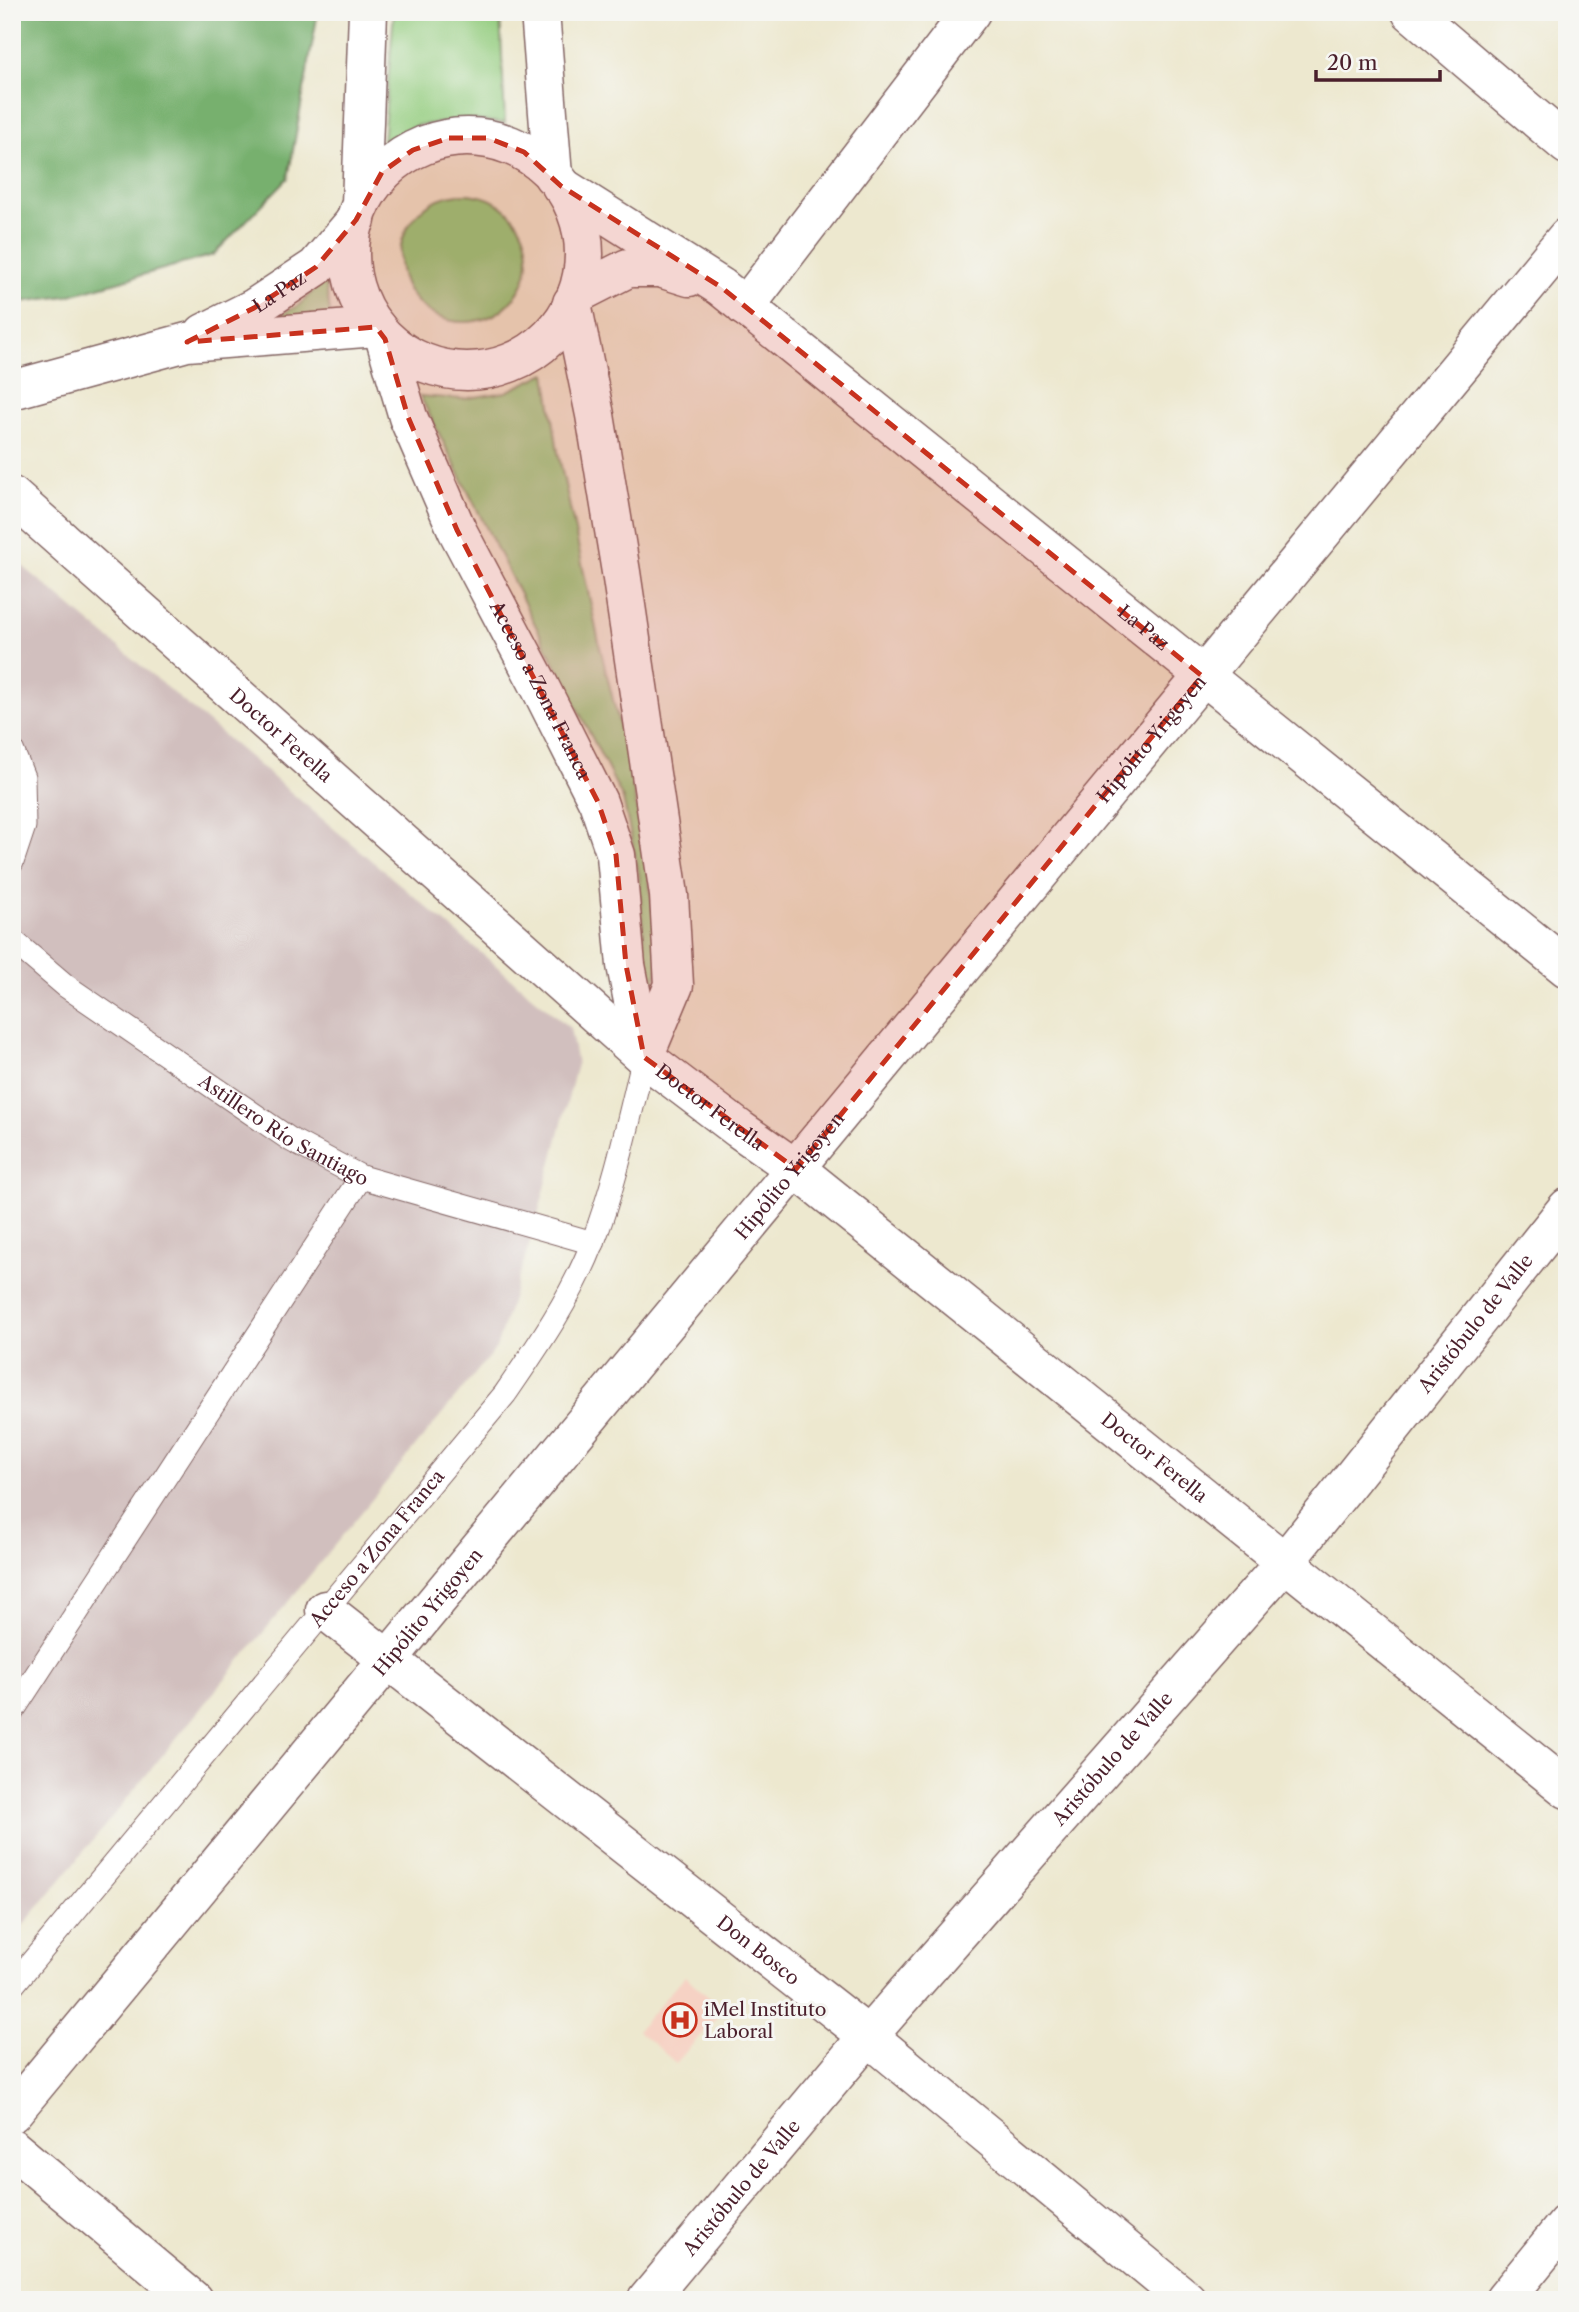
<svg xmlns="http://www.w3.org/2000/svg" width="1579" height="2312" viewBox="0 0 1579 2312" font-family="'Libre Caslon Text',serif">
	<rect width="100%" height="100%" fill="#f6f6f2"/>
	<filter id="ink" filterUnits="userSpaceOnUse"><feTurbulence type="fractalNoise" baseFrequency=".0143" numOctaves="2"/><feDisplacementMap in="SourceGraphic" scale="14" xChannelSelector="R" yChannelSelector="G"/><feConvolveMatrix kernelMatrix="1 2 1 2 8 2 1 2 1" color-interpolation-filters="sRGB"/></filter>
	<filter id="wash" filterUnits="userSpaceOnUse"><feTurbulence type="fractalNoise" baseFrequency=".00686" numOctaves="4" result="noise"/><feDisplacementMap in="SourceGraphic" scale="28" xChannelSelector="R" yChannelSelector="G"/><feGaussianBlur stdDeviation="1.57" result="paint"/><feColorMatrix in="noise" values="0 0 0 0 0 0 0 0 0 0 0 0 0 0 0 0 0 1.4 0 .05"/><feComposite in="paint" operator="in"/></filter>
	<g filter="url(#wash)">
		<rect width="100%" height="100%" fill="#ede8cf"/>
		<path fill="#f6d2c4" d="M685,1976L723,2010L676,2063L637,2030Z"/>
		<path fill="#d1bfbe" d="M12,557L570,1028L577,1064L535,1227L496,1348L12,1939Z"/>
		<path fill="#94cd80" stroke="#6f7656" stroke-width="2" d="M394,12H500L505,123L471,120L418,125L383,141Z
			M400 258a64 64 0 1 1 128 0a64 64 0 1 1-128 0Z
			M325,279L331,319L254,327L298,306Z
			M546,373L558,452L600,647L628,760L649,878L659,964L648,1008L639,874L623,799L420,396L463,399L506,392Z"/>
		<path fill="#77b06e" stroke="#60684c" stroke-width="2" d="M12,12H318L288,178L213,255L67,296L12,303Z"/>
	</g>
	<g filter="url(#ink)">
		<g fill="none" stroke-linecap="round" stroke-linejoin="round">
			<defs>
				<g id="lane">
					<path d="M12,750L23,777L24,826L12,862"/>
					<path id="s1" d="M12,940L66,986L291,1140L361,1177L593,1243"/>
					<path d="M12,1712L361,1177"/>
					<path id="s2" d="M12,1986L505,1394C538,1346 572,1297 593,1242C616,1182 629,1118 644,1057"/>
				</g>
				<g id="street">
					<path d="M1411,12L1567,145"/>
					<path id="s3" d="M561,186L721,287L1567,968"/>
					<path d="M577,294L628,268H660L689,277"/>
					<path d="M745,307L971,12"/>
					<path id="s4" d="M204,333L254,308L316,267L356,220"/>
					<path d="M12,390L187,342L376,327"/>
					<path id="s5" d="M12,496L644,1057L739,1129L796,1169L1567,1789"/>
					<path id="s6" d="M325,1610L868,2036L1187,2300"/>
					<path id="s7" d="M12,2113L1567,237"/>
					<path id="s8" d="M647,2300L868,2036L1284,1563L1567,1208"/>
				</g>
				<path id="secondary" d="M12,2148L193,2300
					M1504,2300L1567,2223"/>
				<g id="primary">
					<path d="M540,12L553,176"/>
					<circle cx="467" cy="254" r="117"/>
					<path d="M361,204L368,12"/>
					<path d="M572,303L595,415L621,572L669,895L674,985L644,1057"/>
					<path id="s9" d="M385,339L408,417L457,530L539,685L598,802L616,855L626,965L644,1057"/>
				</g>
			</defs>
			<use href="#lane" stroke="#836564" stroke-width="25"/>
			<use href="#street" stroke="#836564" stroke-width="41"/>
			<use href="#secondary" stroke="#836564" stroke-width="41"/>
			<use href="#primary" stroke="#836564" stroke-width="41"/>
			<use href="#lane" stroke="#fff" stroke-width="23"/>
			<use href="#street" stroke="#fff" stroke-width="38"/>
			<use href="#secondary" stroke="#fff" stroke-width="38"/>
			<use href="#primary" stroke="#fff" stroke-width="38"/>
		</g>
	</g>
	<path fill="#c8321e" fill-opacity="0.2" stroke="#c8321e" stroke-width="5" stroke-dasharray="14 9" stroke-linejoin="round" d="M449,138H488L524,152L561,186L721,287L1202,676L796,1169L644,1057L626,965L616,855L598,802L457,530L408,417L385,339L376,327L187,342L254,308L316,267L356,220L382,172L413,150Z"/>
	<defs>
		<symbol id="hospital-ring" viewBox="-11 -11 22 22"><circle r="9.5" fill="#f6f6f2" stroke="#c8321e" stroke-width="1.5"/><path d="M-5-5h3v3.5h4V-5h3V5h-3V1.5h-4V5h-3Z" fill="#c8321e"/></symbol>
	</defs>
	<g fill-rule="evenodd">
		<use href="#hospital-ring" x="661" y="2001" width="38" height="38"/>
	</g>
	<g text-anchor="middle" stroke-width="6" stroke-linejoin="round" paint-order="stroke">
		<g font-size="19" fill="#4a1f2b" stroke="#f6f6f2">
			<text dy="7" stroke="none"><textPath href="#s4" startOffset="86">La Paz</textPath></text>
			<text dy="7" stroke="none"><textPath href="#s3" startOffset="732">La Paz</textPath></text>
			<text dy="7" stroke="none"><textPath href="#s9" startOffset="385">Acceso a Zona Franca</textPath></text>
			<text dy="7" stroke="none"><textPath href="#s5" startOffset="360">Doctor Ferella</textPath></text>
			<text dy="7" stroke="none"><textPath href="#s7" startOffset="1785">Hipólito Yrigoyen</textPath></text>
			<text dy="7" stroke="none"><textPath href="#s5" startOffset="928">Doctor Ferella</textPath></text>
			<text dy="7" stroke="none"><textPath href="#s1" startOffset="332">Astillero Río Santiago</textPath></text>
			<text dy="7" stroke="none"><textPath href="#s7" startOffset="1218">Hipólito Yrigoyen</textPath></text>
			<text dy="7" stroke="none"><textPath href="#s8" startOffset="1281">Aristóbulo de Valle</textPath></text>
			<text dy="7" stroke="none"><textPath href="#s5" startOffset="1494">Doctor Ferella</textPath></text>
			<text dy="7" stroke="none"><textPath href="#s2" startOffset="570">Acceso a Zona Franca</textPath></text>
			<text dy="7" stroke="none"><textPath href="#s7" startOffset="651">Hipólito Yrigoyen</textPath></text>
			<text dy="7" stroke="none"><textPath href="#s8" startOffset="714">Aristóbulo de Valle</textPath></text>
			<text dy="7" stroke="none"><textPath href="#s6" startOffset="551">Don Bosco</textPath></text>
			<text dy="7" stroke="none"><textPath href="#s8" startOffset="147">Aristóbulo de Valle</textPath></text>
		</g>
		<g font-size="19" fill="#4a1f2b" stroke="#f6f6f2" text-anchor="start">
			<text x="704" y="2016">iMel Instituto<tspan x="704" dy="22">Laboral</tspan></text>
		</g>
	</g>
	<rect width="1579" height="2312" fill="none" stroke="#f6f6f2" stroke-width="42"/>
	<path d="M1316 70v10h124v-10" fill="none" stroke="#4a1f2b" stroke-width="3.5"/>
	<text x="1327" y="70" font-size="21" fill="#4a1f2b" stroke="#f6f6f2" stroke-width="5" paint-order="stroke">20 m</text>
</svg>
